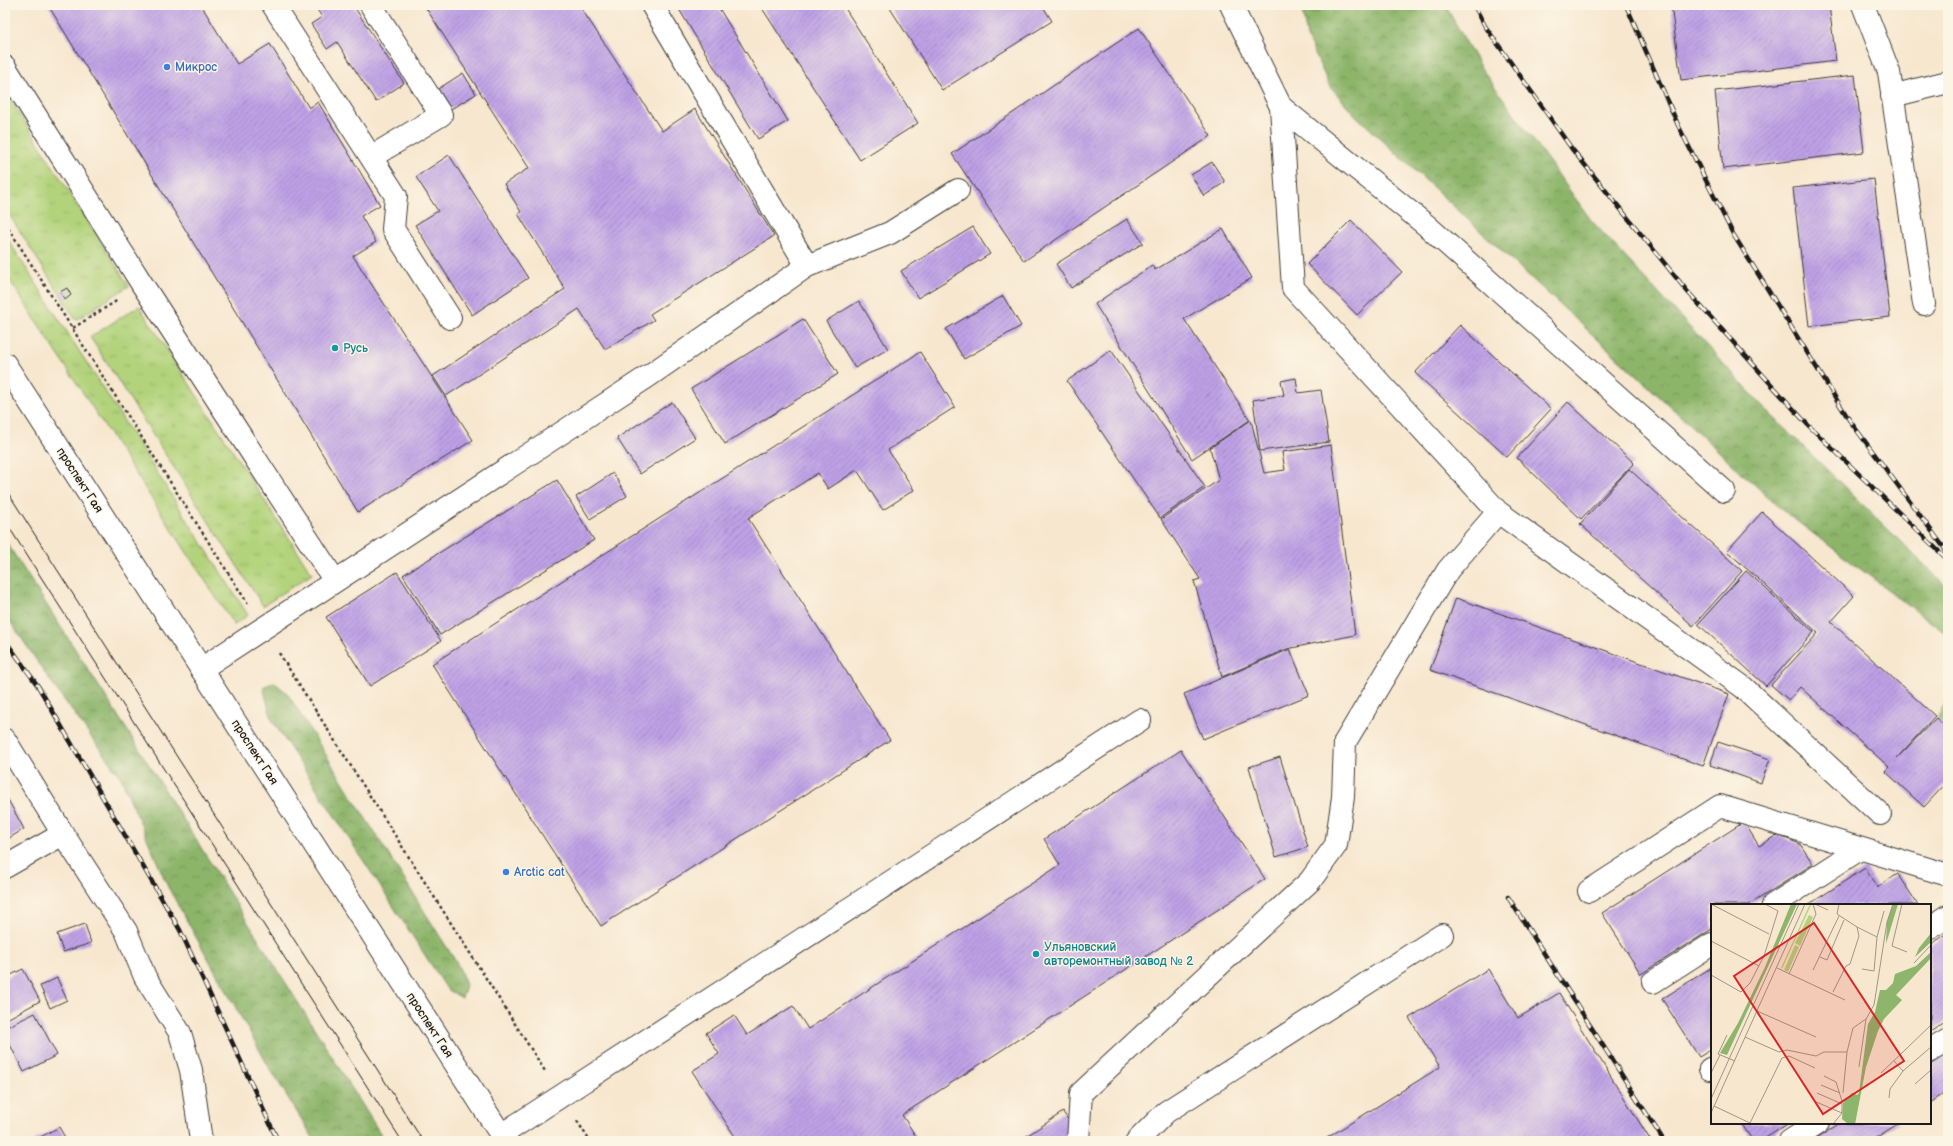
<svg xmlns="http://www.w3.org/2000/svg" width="1953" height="1146" viewBox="0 0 1953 1146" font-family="'Balsamiq Sans',sans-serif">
	<defs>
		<pattern id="grass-tufts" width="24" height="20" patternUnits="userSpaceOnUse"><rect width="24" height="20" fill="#b2d37b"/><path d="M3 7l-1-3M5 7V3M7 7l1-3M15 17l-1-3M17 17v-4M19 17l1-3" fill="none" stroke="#98b56a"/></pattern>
		<pattern id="forest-crowns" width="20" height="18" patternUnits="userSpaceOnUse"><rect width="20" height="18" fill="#8db56b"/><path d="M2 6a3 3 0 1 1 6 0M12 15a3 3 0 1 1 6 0" fill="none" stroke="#729257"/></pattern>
		<pattern id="building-hatch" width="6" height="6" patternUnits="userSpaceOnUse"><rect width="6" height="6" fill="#bea1e6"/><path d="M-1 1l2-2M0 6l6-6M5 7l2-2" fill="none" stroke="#9a82ba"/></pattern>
	</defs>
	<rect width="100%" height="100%" fill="#fcf5e5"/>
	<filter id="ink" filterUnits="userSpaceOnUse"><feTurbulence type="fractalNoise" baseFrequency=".025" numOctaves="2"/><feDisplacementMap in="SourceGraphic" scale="8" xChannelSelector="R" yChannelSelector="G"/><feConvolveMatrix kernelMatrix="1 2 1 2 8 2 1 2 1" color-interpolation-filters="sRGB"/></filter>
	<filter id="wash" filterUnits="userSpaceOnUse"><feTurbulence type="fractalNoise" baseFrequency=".012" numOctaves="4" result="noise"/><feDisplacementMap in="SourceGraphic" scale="16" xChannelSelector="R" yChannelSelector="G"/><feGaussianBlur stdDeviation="0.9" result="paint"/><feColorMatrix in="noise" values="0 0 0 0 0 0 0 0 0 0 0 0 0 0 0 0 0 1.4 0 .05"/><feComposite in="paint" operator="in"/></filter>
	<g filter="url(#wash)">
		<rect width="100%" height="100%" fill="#f7e7cf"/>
		<path fill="url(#grass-tufts)" stroke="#67784c" d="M5,91L129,286L76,320L5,208Z
			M5,235L248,615L234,625L5,273Z
			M139,306L312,574L263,606L90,337Z"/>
		<path fill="url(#forest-crowns)" stroke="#546844" d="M1301,5H1445L1479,65L1591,220L1766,410L1948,588V635L1782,510L1355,115L1329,85L1307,37Z
			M5,540L129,733L385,1141H315L269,1067L168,887L121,778L54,686L5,614Z
			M274,682L287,693L458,965L466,985L462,998L447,989L272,720L263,687Z
			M1948,705V744L1936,720L1944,706Z"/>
		<g id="blocks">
			<path fill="url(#building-hatch)" d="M48,5H201L237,64L270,44L309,108L318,102L380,205L361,216L376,242L353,256L473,440L358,512Z
				M314,5H353L404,83L376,102L337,42L327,49L311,24L322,17Z
				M424,5H579L662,131L695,109L774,236L650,314L654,320L605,349L579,309L446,396L433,376L565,289L518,214L521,212L504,184L529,168Z
				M678,5H717L788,121L758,139L677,6Z
				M760,5H843L918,123L860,160Z
				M888,5H1042L1052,21L942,90Z
				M1671,5H1829L1836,61L1681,80Z
				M1139,28L1211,136L1024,261L952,154Z
				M463,73L476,94L451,109L438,89Z
				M1855,75L1864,152L1723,169L1715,91Z
				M449,155L528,278L472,315L415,225L438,211L416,177Z
				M1212,162L1225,182L1204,196L1191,175Z
				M1874,179L1890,317L1809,326L1793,188Z
				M1127,219L1143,243L1071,288L1056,264Z
				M1351,220L1402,272L1357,315L1307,264Z
				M973,227L990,254L918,298L901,271Z
				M1223,229L1252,278L1184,319L1250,420L1192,459L1095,304L1152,265L1155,270Z
				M67,288L71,295L65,300L60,292Z
				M1003,296L1021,326L964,359L946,329Z
				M859,301L888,349L855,368L826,321Z
				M803,319L838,374L725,444L691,389Z
				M1460,325L1551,409L1507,457L1415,373Z
				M1111,350L1205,487L1160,518L1067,381Z
				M920,352L955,407L888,450L914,490L883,510L857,470L828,489L818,473L748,518L890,740L601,926L432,664Z
				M1296,378L1298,393L1321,390L1329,442L1260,451L1253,400L1284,395L1281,381Z
				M672,402L695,438L640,474L617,438Z
				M1568,402L1634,463L1581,519L1517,458Z
				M1251,420L1264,473L1285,470L1282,452L1331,445L1355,635L1287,649L1222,677L1194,581L1200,579L1161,519L1219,480L1210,448Z
				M1629,469L1742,571L1693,626L1580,524Z
				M613,473L627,496L590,519L576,497Z
				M557,480L594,540L440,635L403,575Z
				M1762,512L1854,596L1831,622L1935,716L1897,758L1936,718L1948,729V781L1924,807L1885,771L1889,767L1800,687L1789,700L1771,685L1818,633L1727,551Z
				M1746,571L1814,632L1766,686L1698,624Z
				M397,572L441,641L370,686L326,617Z
				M1456,598L1729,694L1703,766L1430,670Z
				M1290,649L1309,695L1203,739L1184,694Z
				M1718,742L1770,759L1761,783L1710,765Z
				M1181,750L1265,879L902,1115L919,1141H738L692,1071L719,1054L706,1033L734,1015L747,1035L793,1006L808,1029L1060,865L1044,839Z
				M1280,757L1308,847L1276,857L1249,767Z
				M7,798L24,829L6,840L5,799Z
				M1744,822L1759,846L1777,835L1800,844L1813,864L1749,905H1712V929L1641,974L1602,913Z
				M1865,868L1877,887L1898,874L1918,905H1808Z
				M85,924L91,943L63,952L57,934Z
				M1948,933V1020L1930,1032V945Z
				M1712,967V1049L1699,1057L1662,999Z
				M23,969L40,1001L5,1020V978Z
				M1488,969L1518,1018L1559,993L1651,1141H1322L1440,1067L1409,1018Z
				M57,978L67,1000L50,1008L40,986Z
				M35,1013L57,1055L24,1072L5,1035V1028Z
				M1948,1053V1091L1930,1103V1065Z
				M1063,1112L1070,1123L1068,1141H1019Z
				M1741,1123H1789L1761,1141H1753Z
				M1840,1123H1899L1871,1141H1813Z
				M59,1127L67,1141H33Z"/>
		</g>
	</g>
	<g filter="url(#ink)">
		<use href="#blocks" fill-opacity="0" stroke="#3d3a37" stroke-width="1"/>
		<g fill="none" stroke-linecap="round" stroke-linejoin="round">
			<defs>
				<path id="minor" d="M273,5L396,196L393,229L450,318
					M371,5L441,115L371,157
					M652,5L807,266
					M1231,5L1281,107L1293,288L1498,512L1743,687L1880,814
					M1863,5L1889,72L1924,304
					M5,67L142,284L335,581
					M1892,96L1948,82
					M1281,107L1426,225L1724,491
					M201,669L650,375L807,266L890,233L958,190
					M5,740L63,834L126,931L145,977L180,1033L191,1070L201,1141
					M5,867L63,834
					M1589,891L1720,806L1948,875
					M1773,905L1860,849
					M1930,928L1948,916
					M1653,982L1712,944
					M1930,1051L1948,1040
					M1710,1069L1712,1068
					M501,1135L1140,720
					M1078,1141L1081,1093L1310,881L1336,845L1343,797L1345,742L1448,570L1498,512
					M1137,1141L1166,1112L1442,935
					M1790,1141L1818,1123"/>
				<path id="major" d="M5,364L505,1141"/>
			</defs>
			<use href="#minor" stroke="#3d3a37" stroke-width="24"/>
			<use href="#major" stroke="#3d3a37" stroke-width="24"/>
			<path stroke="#3d3a37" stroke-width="2.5" stroke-dasharray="3 3" stroke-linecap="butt" d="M5,223L248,604
				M73,328L118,300
				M279,653L545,1071
				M577,1121L590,1141"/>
			<use href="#minor" stroke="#fff" stroke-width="22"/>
			<use href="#major" stroke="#fff" stroke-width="22"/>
			<path stroke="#1c1c1c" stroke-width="1" d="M5,488L423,1141
				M5,521L402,1141"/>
			<defs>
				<path id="rail" d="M1474,5L1485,26L1572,149L1687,291L1808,425L1948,560
					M1626,5L1678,125L1733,234L1850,421L1948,553
					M5,640L38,686L180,930L278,1141
					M1508,897L1664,1141"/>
			</defs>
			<use href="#rail" stroke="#1c1c1c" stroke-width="4.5"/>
			<use href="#rail" stroke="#fcf5e5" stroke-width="3" stroke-dasharray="9" stroke-linecap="butt"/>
		</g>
	</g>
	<g fill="#3f7fe0" stroke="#fcf5e5" stroke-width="1.5">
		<circle cx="167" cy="67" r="4"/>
		<circle cx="506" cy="872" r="4"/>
	</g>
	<g fill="#0f9aa8" stroke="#fcf5e5" stroke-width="1.5">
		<circle cx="335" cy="348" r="4"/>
		<circle cx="1036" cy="954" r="4"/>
	</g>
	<g text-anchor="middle" stroke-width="3" stroke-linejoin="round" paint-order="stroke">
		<g font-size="12" fill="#366cbe" stroke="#fcf5e5" text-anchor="start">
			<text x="175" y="71">Микрос</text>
			<text x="514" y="876">Arctic cat</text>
		</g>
		<g font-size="12" fill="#0d838f" stroke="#fcf5e5" text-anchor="start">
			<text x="343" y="352">Русь</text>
			<text x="1044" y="951">Ульяновский<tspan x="1044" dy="14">авторемонтный завод № 2</tspan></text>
		</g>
		<g font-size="12" fill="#1c1c1c" stroke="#fcf5e5">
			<text transform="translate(80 480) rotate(57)" y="4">проспект Гая</text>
			<text transform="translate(255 752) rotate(57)" y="4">проспект Гая</text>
			<text transform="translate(430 1025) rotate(57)" y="4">проспект Гая</text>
		</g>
	</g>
	<g transform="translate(1711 904)">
		<rect width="220" height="220" fill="#f7e7cf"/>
		<path d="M100,1L71,65L70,64L98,2ZM101,5L98,11L102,13L89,42L84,39ZM84,41L88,43L77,68L73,66Z" fill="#b2d37b"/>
		<path d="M80,0H86L16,151L9,149L27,119L54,63ZM182,0H187L175,40L176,18ZM220,29V38L204,53L208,44ZM220,48V54L185,91L191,96L173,115L167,127L155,163L145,215L144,220H137L131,215L132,199L141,189L146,191L148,189L157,120L164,108L169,86H175L182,79L184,70L205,62Z" fill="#8db56b"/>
		<path fill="none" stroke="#9f9687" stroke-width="1" d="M0,0L58,30M104,0L117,6M191,0L181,42L196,48M146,23L166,33L163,67L151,65M166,33L173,7M0,37L48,62M109,53L116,56L133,16M203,59L220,41M66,64L134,96M102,66L128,12M78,70L105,10L102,0M0,71L30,88L39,79L53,52L67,7L54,0M122,88L135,62L139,60L148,32L146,23L126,10L128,0M46,107L105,133M16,131L7,150L24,157M34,133L68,148L76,146L105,152L113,148H136M183,157L192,167M148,163L155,115M0,169L9,151M170,169L220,121M113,172L125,178L131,197V209L122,220M204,180L220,166M110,181L129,189M106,189L131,200M132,189L136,148L142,124L155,115L163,101L176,18L182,0M178,194L179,185L192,167L220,143M0,195L88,0M103,197L131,209M3,202L39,219L71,154L78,152L104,164M0,209L94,0"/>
		<path fill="#d62828" fill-opacity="0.15" stroke="#d62828" stroke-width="2" d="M103,19L193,157L112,210L23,72Z"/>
		<rect width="220" height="220" fill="none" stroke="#1c1c1c" stroke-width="2"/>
	</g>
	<rect width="1953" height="1146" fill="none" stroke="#fcf5e5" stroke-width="20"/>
</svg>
